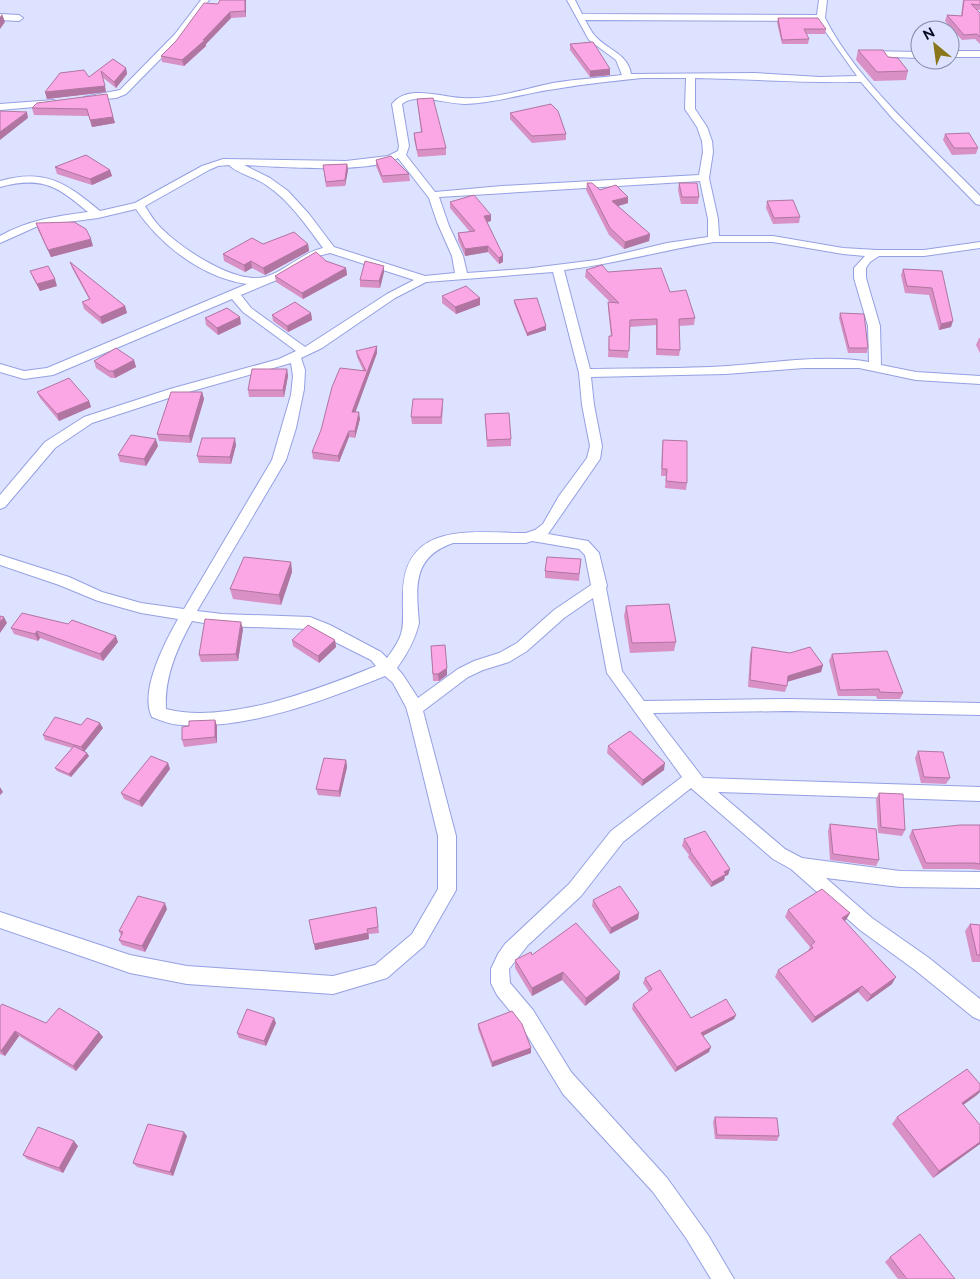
<svg xmlns="http://www.w3.org/2000/svg" width="980" height="1279" viewBox="0 0 980 1279" font-family="Raleway,sans-serif">
	<rect width="100%" height="100%" fill="#dce2ff"/>
	<g fill="none" stroke-linecap="round" stroke-linejoin="round">
		<defs>
			<path id="minor" d="M201,0H209L181,38L126,94L116,98L84,101V97L120,90L175,34Z
				M567,0H575L582,14L817,15L819,0H827L825,18C857,82 930,145 980,196V205L976,204L893,119L861,82C806,83 751,79 695,78V109L707,127L712,141L713,152L709,178L718,219L719,236H773L843,248L877,250H924L980,242V248L924,256H879L870,262L866,268V278L880,326L881,365L916,372L980,376V384L916,380L859,368H804L726,374L591,377L594,405L602,446L600,459L548,534L588,541L599,553L607,586L606,588L622,671L644,701L788,699L980,703V715L788,711L653,713L703,778L980,787V801L718,792L785,849L802,858L900,871L980,872V888L900,887L826,878L872,918L929,958L980,999V1020L973,1017L915,970L860,930L791,869L773,859L691,788L623,842L581,896L528,945L509,969L510,983L533,1010L571,1072L667,1178L708,1235L734,1279H711L686,1238L653,1192L563,1094L519,1022L497,995L491,983V969L498,954L505,944L569,884L611,831L682,777L607,673L593,598L564,618L527,651L509,662L483,670L468,677L423,711L456,836V890L424,946L387,978L333,994L187,984L130,973L0,928V912L130,955L187,966L333,976L375,965L412,934L438,889V836L410,721L406,707L393,683L385,676C325,700 248,730 182,725C172,725 162,721 152,717C139,692 165,642 178,619L141,613L98,601L59,585L0,565V555L69,577L102,592L141,603L184,609L272,460L291,395L293,376L291,363L178,395L92,423L55,448L5,507L0,509V495L45,442L84,417L170,389L279,359L296,351L243,312L232,299L53,375L24,379L0,372V364L24,371L47,368L247,284C203,278 160,245 136,209L98,218L38,226L0,243V236C28,220 57,216 88,212C57,186 42,176 0,187V181C45,168 66,183 100,211L135,203L202,166L223,159L346,161L388,156L398,151L399,146L392,104C407,84 441,97 462,98C493,100 523,89 553,83C576,79 599,78 622,75L616,60L589,40ZM585,20L818,21L857,76L820,77L755,73L631,74C628,54 608,50 596,37C591,32 588,25 585,20ZM642,78H686L685,109L697,127L702,141L703,152L699,175L502,186L435,192L406,155L409,146L402,104C415,92 448,104 465,104C496,103 525,93 555,89C584,84 613,81 642,78ZM398,158L429,198L437,222L452,256L455,273L425,276L334,247L309,214L288,191L270,178L244,165C280,167 368,174 398,158ZM229,165C238,174 255,177 266,185C290,201 306,225 323,248C301,253 286,271 265,277C235,285 181,248 161,228C154,221 150,214 145,206L209,170L218,166ZM700,181L708,219V237L667,243L596,260L524,269L467,273L463,256L449,226L439,197ZM714,242H773L843,254L865,256L854,268V278L868,326L869,362C828,354 770,363 728,366C682,369 636,368 590,369L564,270C615,264 663,250 714,242ZM330,253L414,280L387,294L305,347L251,308L241,295L279,279L318,256ZM553,272L579,373L582,405L590,446L587,458L559,496L543,524L535,530L526,533C474,533 404,520 403,594C402,625 408,631 387,658L381,652L330,625L310,617L222,614L197,611L286,460L296,428L304,389L305,370L301,358L322,348L395,298L426,282ZM532,541L579,549L585,555L591,585L554,610L517,643L499,653L474,661L458,669L418,698L403,675L397,668C407,654 415,640 419,623C416,587 412,557 453,543H526ZM192,621L222,626L309,629L371,660L376,666C319,689 227,725 166,709C164,678 177,648 192,621Z
				M0,14L19,15L23,18L19,21L0,20Z
				M867,51L920,52V58L864,56L863,54Z
				M950,51H980V57H950Z
				M54,100L59,103L57,105L0,110V104Z"/>
		</defs>
		<use href="#minor" stroke="#95a0e3" stroke-width="2"/>
		<use href="#minor" fill="#fff" fill-rule="evenodd"/>
	</g>
	<path fill="#d890c5" d="M220,0H246V17L231,18L206,44V46L184,66L162,62L161,56L218,4Z
		M963,0H980V10H977L980,13V44L975,39L962,40L945,21L947,15L961,16Z
		M778,18L826,29L825,34H806L809,39L808,44H782L777,23Z
		M570,44L610,75L590,77L570,50Z
		M858,50L908,71L906,80L874,81L856,60Z
		M113,59L126,68L127,74L116,88L102,77L106,92L47,99L45,92L89,77Z
		M107,94L115,123L92,127L89,116L34,115L32,108Z
		M417,99L446,148V155L418,157L414,139V133L421,132Z
		M510,113L566,134V140L532,143L510,119Z
		M945,134L978,148L976,154L952,155L943,140Z
		M376,160L409,174L410,181L383,183L376,166Z
		M347,164L348,170L345,186L326,187L323,165Z
		M55,167L110,170L112,176L92,185L57,174Z
		M587,183L628,203L618,206L650,234L649,241L624,249L609,235L586,190Z
		M679,183L699,197L698,204H681L678,190Z
		M767,201L800,217L799,223L773,224L766,208Z
		M450,202L491,221L487,222L503,262L499,264L488,252L465,256L458,240V233L470,232L450,208Z
		M36,223L93,246L51,257L38,230Z
		M308,244L309,251L265,275L252,268L245,272L224,261L223,254Z
		M326,261L346,268L347,275L303,299L276,282L275,276Z
		M70,262L125,306L127,313L102,324L84,309L82,302L89,299L72,268Z
		M903,269L942,271L951,327L939,330L929,295L905,293L901,275Z
		M586,270L608,272L670,292L695,318L694,325L679,326L680,350L679,356L656,355V325L630,327L628,358L608,357L609,336H611L608,308V302H610L585,277Z
		M30,271L57,286L40,291L33,278Z
		M384,272L380,288L360,287V280Z
		M442,296L480,298V305L456,314L442,303Z
		M514,300L546,326V330L527,336L514,303Z
		M311,313L312,320L288,332L273,321L272,315Z
		M840,313L868,348L867,353H848L839,318Z
		M205,318L241,324L218,335L206,325Z
		M979,338H980V353L976,345Z
		M356,351L377,353L355,412L360,419L355,438L349,437L339,462L313,459L312,452L363,370L357,357Z
		M134,360L136,367L115,378H111L96,368L94,361Z
		M287,369L288,376L284,397H249L248,390Z
		M37,392L89,401L91,407L59,421L40,398Z
		M202,392L204,399L191,443L159,441L157,434Z
		M443,406L442,424H412L411,417Z
		M485,414L511,439V446L487,447Z
		M663,440L687,483L686,490L665,488L666,476H661L662,447Z
		M236,445L231,464L199,463L197,456Z
		M158,446L146,466L120,462L118,455Z
		M581,559L579,581L545,578V571Z
		M291,562L292,572L281,605L233,599L230,589Z
		M626,606L676,642L674,651L630,653L624,616Z
		M11,628L118,642L103,661L40,638L38,641L14,634Z
		M243,629L238,661L201,662L199,655Z
		M292,640H335L336,647L319,663L293,646Z
		M431,646L447,675L439,681H433Z
		M752,647L823,665L821,672L787,682V686L785,692L748,687L750,654Z
		M832,654L903,693L900,699H877L876,696H838L829,661Z
		M215,720L217,726V743L184,747L182,740L189,726Z
		M81,725L103,728L84,751L89,756L71,777L57,771L55,768L72,748L45,740L43,735Z
		M608,746L664,770L642,786L607,753Z
		M918,751L950,778L946,784L921,783L915,758Z
		M346,760L347,767L340,797L318,795L316,789Z
		M168,763L170,769L142,807L124,799L121,793Z
		M879,793L905,830L902,836L878,833L876,799Z
		M830,824L879,860L876,866L830,860L828,831Z
		M980,825V870L971,869H923L909,837L912,830Z
		M684,839L730,869L728,875L725,876L724,880L711,887L688,857L689,855L682,846Z
		M593,900L639,913L638,919L610,934L592,906Z
		M376,907L379,933L369,934V939L315,950Z
		M167,909L145,952L122,945L119,940L121,936L119,931Z
		M788,910L850,913L846,920L844,921L892,984L867,1002L858,992L812,1023L775,977L778,970L808,951L810,947L785,917Z
		M970,924L980,925V962H972L965,931Z
		M532,955L619,979L585,1006L562,980L532,996L515,968V960Z
		M645,978L691,1018L736,1015L734,1019L703,1036L709,1052L675,1072L632,1009L633,1004L649,992L643,983Z
		M0,1007L46,1023L99,1032L103,1037L76,1071L19,1036L5,1056L0,1054Z
		M276,1023L266,1046L239,1038L237,1033Z
		M478,1024L531,1053L492,1067L478,1029Z
		M977,1095L963,1105L980,1144L933,1178L892,1124L897,1117Z
		M715,1117L779,1136L777,1141L715,1139L713,1122Z
		M187,1136L173,1176L137,1167L133,1163Z
		M78,1146L63,1173L27,1159L23,1155Z
		M890,1257L955,1279H898L885,1262Z"/>
	<path fill="#b075a0" d="M245,0H246V17L245,11Z
		M230,12L231,18L206,44V46L184,66L182,60L203,40Z
		M2,14L5,22L0,29V17Z
		M126,68L127,74L116,88L114,82Z
		M610,69V75L590,77V71Z
		M105,86L106,92L47,99L45,92Z
		M27,112L28,118L0,140V132Z
		M113,117L115,123L92,127L90,120Z
		M347,164L348,170L345,186V180Z
		M110,170L112,176L92,185L90,179Z
		M628,197V203L612,208V201Z
		M491,215V221L484,223V216Z
		M650,234L649,241L624,249L625,242Z
		M91,239L93,246L51,257L48,250Z
		M308,244L309,251L265,275L263,268Z
		M488,246V252L465,256V249Z
		M503,255V262L499,264V258Z
		M251,261L252,268L245,272L244,265Z
		M384,266V272L380,288L379,281Z
		M346,268L347,275L303,299L302,293Z
		M55,279L57,286L40,291L37,284Z
		M480,298V305L456,314L455,307Z
		M125,306L127,313L102,324L100,317Z
		M311,313L312,320L288,332L287,326Z
		M240,317L241,324L218,335L217,328Z
		M953,321L951,327L939,330L941,324Z
		M546,326V330L527,336V333Z
		M377,346V353L353,419L352,412Z
		M134,360L136,367L115,378L113,371Z
		M287,369L288,376L284,397L283,390Z
		M202,392L204,399L191,443L189,436Z
		M89,401L91,407L59,421L57,414Z
		M359,412L360,419L355,438V431Z
		M349,431V437L339,462L338,456Z
		M235,438L236,445L231,464L230,457Z
		M156,439L158,446L146,466L144,459Z
		M291,562L292,572L281,605L279,595Z
		M4,617L7,623L0,633V622Z
		M241,622L243,629L238,661L236,654Z
		M37,631L40,638L38,641L35,634Z
		M116,636L118,642L103,661L100,654Z
		M335,640L336,647L319,663L318,656Z
		M823,665L821,672L786,682L788,676Z
		M447,668V675L439,681L438,674Z
		M215,720L217,726V743L215,737Z
		M100,723L103,728L84,752L81,747Z
		M87,753L89,756L71,777L69,774Z
		M346,760L347,767L340,797L339,791Z
		M168,763L170,769L142,807L139,801Z
		M665,763L664,770L642,786L643,780Z
		M0,787L3,792L0,795Z
		M730,869L728,875L725,876L724,880L711,887L712,882L724,872Z
		M165,903L167,909L145,952L142,946Z
		M639,913L638,919L610,934L611,928Z
		M850,913L846,920L838,925L842,918Z
		M368,933L369,939L315,950L314,944Z
		M563,972L562,980L532,996V988Z
		M620,972L619,979L585,1006L586,998Z
		M896,977L892,984L867,1002L871,995Z
		M862,986L858,992L812,1023L815,1017Z
		M736,1015L734,1019L699,1038L701,1033Z
		M274,1018L276,1023L266,1046L264,1041Z
		M15,1031L19,1036L5,1056L1,1051Z
		M99,1032L103,1037L76,1071L73,1066Z
		M711,1047L709,1052L675,1072L677,1067Z
		M531,1048V1053L492,1067V1062Z
		M980,1090V1092L977,1095L956,1110L962,1103Z
		M184,1132L187,1136L173,1176L170,1172Z
		M74,1141L78,1146L63,1173L59,1168Z
		M980,1142V1144L933,1178L939,1171Z"/>
	<path fill="#fba7e5" stroke="#b075a0" d="M220,0H245V11L230,12L203,40H205L182,60L161,56L176,41L204,3L218,4Z
		M964,0H980V5L971,4L980,13V37L977,34L964,35L947,15L962,16Z
		M778,18H818L826,29H804L809,39L782,40Z
		M593,42L610,69L590,71L570,44Z
		M858,50H883L888,57L898,58L908,71L877,72Z
		M113,59L126,68L114,82L101,71L105,86L45,92L60,73L84,70L89,77Z
		M107,94L113,117L90,120L87,109L32,108L37,103Z
		M433,98L446,148L417,150L414,133L422,132L417,99Z
		M551,104L558,111L566,134L532,136L510,113Z
		M0,111L27,112L0,132Z
		M969,133L978,148H954L945,134Z
		M86,155L110,170L90,179L55,167Z
		M391,156L409,174L382,176L376,160Z
		M347,164L345,180L326,182L323,165Z
		M587,183H592L600,190L616,185L628,197L612,201L650,234L625,242L610,228Z
		M679,183H697L699,197H682Z
		M474,195L491,215L484,216L503,255L499,258L488,246L465,249L458,233L475,231L450,202Z
		M793,200L800,217L774,218L767,201Z
		M74,222L86,229L91,239L48,250L36,223Z
		M294,232L308,244L263,268L251,261L244,265L223,254L252,238L263,244Z
		M316,252L326,261L346,268L302,293L275,276Z
		M365,261L384,266L379,281L360,280Z
		M70,262L125,306L100,317L82,302L90,299Z
		M602,265L608,272L661,268L670,292L686,290L695,318L679,319L680,350L657,349V319L630,320L629,351L609,350V336H612L608,302L619,303L586,270Z
		M48,266L55,279L37,284L30,271Z
		M903,269L942,271L953,321L941,324L932,288L907,286Z
		M466,286L480,298L455,307L442,296Z
		M537,298L546,326L527,333L514,300Z
		M295,302L311,313L287,326L272,315Z
		M227,308L240,317L217,328L205,318Z
		M840,313L864,314L868,348H849Z
		M377,346L352,412H359L355,431H349L338,456L312,452L321,430L332,387L340,368L366,371L356,351Z
		M116,348L134,360L113,371H109L94,361Z
		M252,369H287L283,390H248Z
		M69,378L89,401L57,414L37,392Z
		M171,392H202L189,436L157,434Z
		M413,399H443L441,417H411Z
		M509,413L511,439L487,440L485,414Z
		M131,435L156,439L144,459L118,455Z
		M202,438H235L230,457L197,456Z
		M663,440L687,441V483L666,481L667,469H662Z
		M244,557L291,562L279,595L230,589Z
		M547,557L581,559L579,574L545,571Z
		M669,604L676,642L632,643L626,606Z
		M22,613L68,624L72,620L116,636L100,654L37,631L35,634L11,628Z
		M0,616L4,617L0,622Z
		M205,619L241,622L236,654L199,655Z
		M308,625L335,640L318,656L292,640Z
		M445,645L447,668L438,674H433L431,646Z
		M752,647L790,653L810,647L823,665L788,676L787,686L750,680Z
		M887,651L903,693L880,692L879,689L840,690L832,654Z
		M55,717L81,725L87,718L100,723L81,747L43,735Z
		M215,720V737L182,740V727L189,726V721Z
		M630,731L665,763L643,780L608,746Z
		M74,746L87,753L69,774L55,768Z
		M918,751L943,752L950,778L924,777Z
		M151,756L168,763L139,801L121,793Z
		M324,758L346,760L339,791L316,789Z
		M879,793L903,794L905,830L881,827Z
		M830,824L876,829L879,860L833,854Z
		M960,825H980V864L974,863H926L912,830Z
		M705,831L730,869L724,872L726,874L712,882L690,851L691,850L684,839Z
		M620,886L639,913L611,928L593,900Z
		M822,889L850,913L842,918L896,977L871,995L862,986L815,1017L778,970L813,948L811,945L815,942L788,910Z
		M138,896L165,903L142,946L119,940L123,932L119,931Z
		M376,907L378,927L367,929L368,933L314,944L309,920Z
		M576,923L620,972L586,998L563,972L532,988L515,960L531,952L532,955Z
		M970,924L980,925V955H977Z
		M660,970L691,1018L726,999L736,1015L701,1033L711,1047L677,1067L633,1004L652,989L645,978Z
		M2,1004L46,1023L59,1008L99,1032L73,1066L15,1031L1,1051L0,1050V1007Z
		M247,1009L274,1018L264,1041L237,1033Z
		M512,1011L522,1024L531,1048L492,1062L478,1024Z
		M967,1069L980,1084V1090L962,1103L980,1125V1142L939,1171L897,1117Z
		M715,1117L777,1118L779,1136L717,1135Z
		M148,1124L184,1132L170,1172L133,1163Z
		M38,1127L74,1141L59,1168L23,1155Z
		M920,1234L955,1279H907L890,1257Z"/>
	<g transform="translate(935 45) rotate(331)"><circle r="24" fill="#dce2ff" stroke="#888ca7"/>
	<path d="M0-4L9 19L0 12L-9 19Z" fill="#89761a"/>
	<text y="-8" font-size="14" font-weight="bold" text-anchor="middle" fill="#090b23">N</text>
	</g>
</svg>
